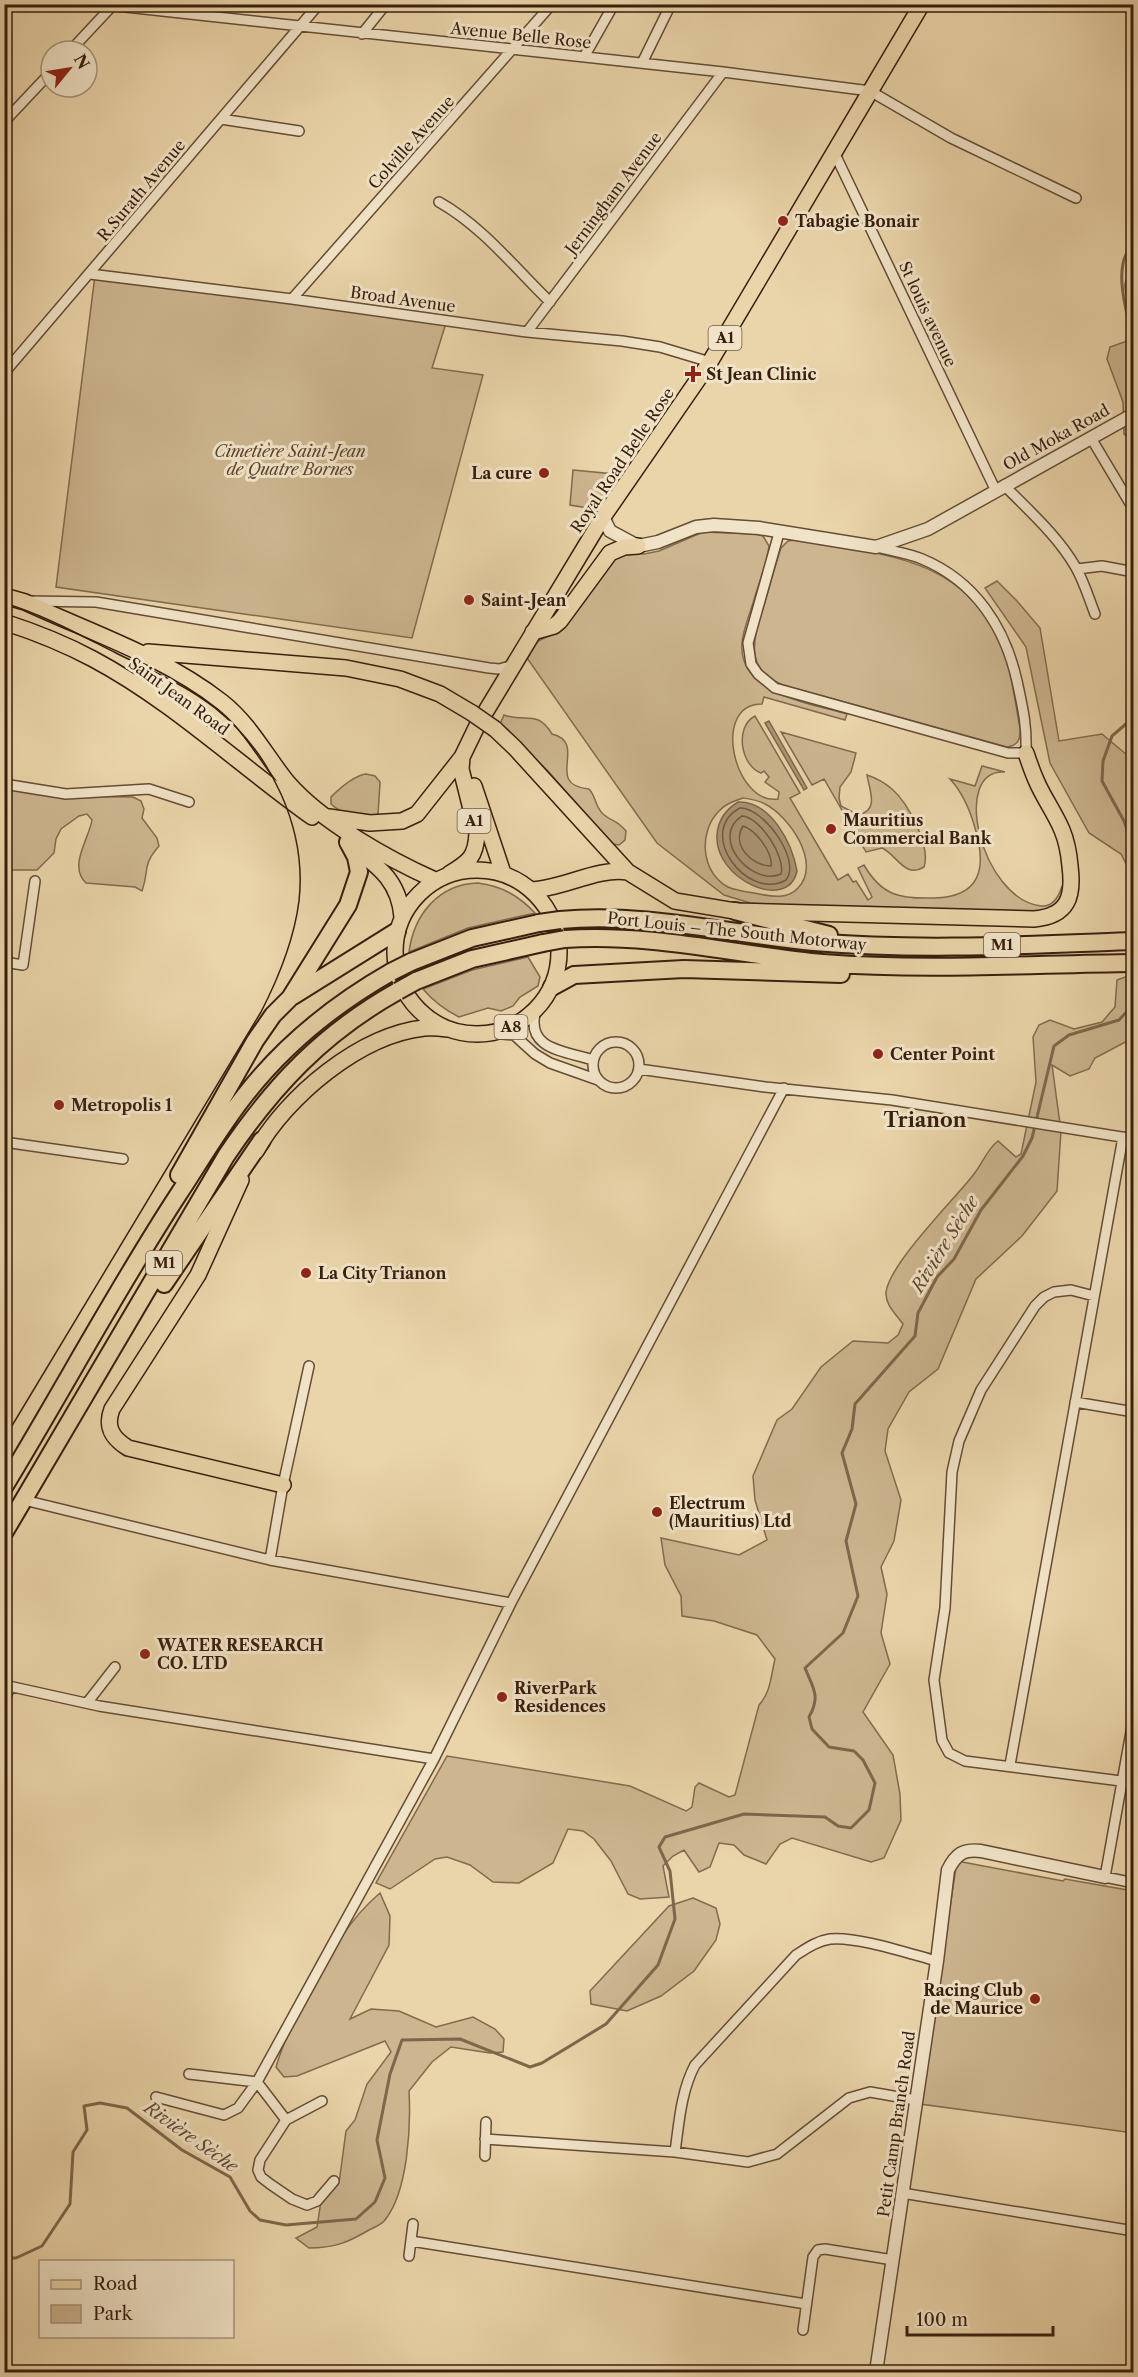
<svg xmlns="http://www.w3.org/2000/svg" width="1138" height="2377" viewBox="0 0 1138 2377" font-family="'Libre Caslon Text',serif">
	<rect width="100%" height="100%" fill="#ead4a9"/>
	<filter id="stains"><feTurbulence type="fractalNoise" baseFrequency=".00333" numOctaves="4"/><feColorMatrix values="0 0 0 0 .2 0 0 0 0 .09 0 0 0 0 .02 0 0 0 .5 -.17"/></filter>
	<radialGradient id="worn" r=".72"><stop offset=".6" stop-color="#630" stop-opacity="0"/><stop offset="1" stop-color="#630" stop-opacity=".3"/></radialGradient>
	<path fill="#ccb58f" stroke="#826a4e" stroke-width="1.5" fill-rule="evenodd" d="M1133,269V309L1131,308C1125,289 1120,285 1133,269Z
		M95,275L446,323L432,368L483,375L412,638L56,587Z
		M1127,341L1133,345V443L1124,434L1123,402L1107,359L1110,347Z
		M573,470L625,475L606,511L570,505Z
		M703,532L756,534L763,536L769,546C767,565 758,585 753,603C749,616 743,630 742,643C738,694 810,703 847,714L845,720L764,697L762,704C710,704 735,806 778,799L779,792L765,782L769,777L764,771L761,773C741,766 734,727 755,716L800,793L790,798L838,880L848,874L853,882L856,881L868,900L872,897L858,868L864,865C882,896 900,899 934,898C981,897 987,868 975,828C970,810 963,793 950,779L975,786L982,766L1005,772C950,768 981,899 1041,906C1053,907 1059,896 1062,886C1063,903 1051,909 1036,912L788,907L750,903L724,895L657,843L527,658L536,642L553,634L611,557L624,551L644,554L659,551ZM743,798C750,799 758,800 765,804C789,816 822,863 798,888C788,899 773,897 759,894C749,892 737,891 728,887C701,873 698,832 719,811C725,804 734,801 743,798Z
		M795,540C879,554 966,555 1002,648C1012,673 1015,702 1020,728C1021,739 1018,746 1007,747L783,685C741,669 755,634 765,602C770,584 775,566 781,548L788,541Z
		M997,581L1017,601L1040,628L1059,741L1102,734L1133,760V877L1121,854L1089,833L1050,763L1026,647L985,588Z
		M504,715C526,723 537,709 552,734C589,743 543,785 589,789C596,796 595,807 603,814C612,822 616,819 626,831L625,840L619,845L612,844L547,770L500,724Z
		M781,732L856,753L851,772L840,787L839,798L841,806L858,815C880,811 869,789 867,775C876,778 885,783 892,789C908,803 931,846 924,867C905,879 897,855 882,848L866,852L824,779L812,785Z
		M366,774L375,776L380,782L378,815C362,816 343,816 331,804V797C340,788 353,776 366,774Z
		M4,788L58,796L133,797L141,801L144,809L142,818L157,838L159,846C141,867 150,869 142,891L135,887L86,883C68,866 89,839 92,820L87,814L79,816L61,829L56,839L54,853L37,870H5Z
		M478,883C502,886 519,896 535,913L468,928L409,952C414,914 439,884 478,883Z
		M528,957L540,977L538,986L520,997L513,1006L501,1011L488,1008L459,1017C445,1010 434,1002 423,989L472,970Z
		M1128,976H1133V1038L1095,1058L1089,1069L1070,1076L1052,1065L1061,1131L1057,1191L1022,1236L976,1279L938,1369L909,1392L888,1429L885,1451L901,1500L894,1541L881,1567L887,1594L881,1633L890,1664L863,1712L893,1755L900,1794L901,1820L884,1858L871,1862L792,1838L780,1844L766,1864L744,1855L734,1845L719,1843L710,1867L699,1872L684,1850L673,1856L663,1866L669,1897L640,1899L628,1894L611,1861L594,1839L583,1831L568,1829L553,1863L519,1883L493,1882L470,1865L447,1857L435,1859L390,1889L376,1883L447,1756L630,1786L686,1811L692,1807L695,1787L699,1783L729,1797L735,1795L759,1705C771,1692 771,1675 775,1659L757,1635L714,1621L682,1616L681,1596L665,1565L661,1538L739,1555L767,1540L755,1500L753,1476L777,1420L792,1409L821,1367L853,1341L888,1343L898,1335L903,1324C896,1314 885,1305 886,1292C890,1263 954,1200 974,1174C983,1163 987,1149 998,1141L1016,1157L1021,1154L1036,1082L1033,1037L1039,1025L1050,1020L1074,1029L1102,1022L1115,1007L1117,980Z
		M957,1861L1063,1881L1065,1879L1133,1891V2133L920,2104Z
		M380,1893L390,1916L389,1945L350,2019L371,2009L399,2011L436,2027L473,2017L495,2029L504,2039L503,2052L490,2053L451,2047L432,2062L409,2091C411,2127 408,2191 385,2220C381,2225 375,2227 369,2230C347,2243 334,2248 309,2248L296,2238L317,2227L321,2201L339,2183L346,2131L355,2120L367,2084L391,2052L385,2041L297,2076L284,2077L276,2067C284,2039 297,2016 311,1991C330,1954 348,1920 380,1893Z
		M693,1898L716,1908L720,1924L716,1940L694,1971L661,1996L627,2011L591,2004L590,1991L669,1906Z"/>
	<path fill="#ad9674" stroke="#7e664b" stroke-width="1.5" d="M769,721L807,788L804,790L765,723Z
		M738,802C771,801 792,843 797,871C788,913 714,879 717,835C718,820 725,810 738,802Z"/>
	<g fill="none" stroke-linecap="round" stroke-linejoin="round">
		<path stroke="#725a41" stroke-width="1.5" d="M740,808C763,807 802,860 786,880C747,902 695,832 740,808Z
			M742,816C760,817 786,857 781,874C751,887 709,837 742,816Z
			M743,826C756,830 773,853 771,866C752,866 731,845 743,826Z"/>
		<path stroke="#7e664b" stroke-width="3" d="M1134,245C1111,261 1126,314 1134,337
			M1134,717L1112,736L1103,761L1102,781L1124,821L1134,849
			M4,2258H16L42,2246L70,2204L73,2152L87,2130L84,2106L100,2103L127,2108L182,2150L230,2177L250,2211L260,2220L286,2225L356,2219L375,2202L385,2178L377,2140L390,2074L402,2040L460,2039L530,2067L542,2063L606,2024L658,1965L675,1919L670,1871L659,1847L665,1837L744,1814L825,1817L838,1826L851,1828L869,1810L875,1783L863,1760L854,1751L829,1747L812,1729L809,1717C821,1696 813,1688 805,1668L843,1633L858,1596L846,1541L856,1504L842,1453L852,1429L855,1404L915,1336L918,1313L937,1277L954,1259L981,1210L1023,1156L1032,1138L1054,1046L1069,1035L1119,1020L1134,1004"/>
		<defs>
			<path id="minor" d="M98,4L723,72L870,91L951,138L1076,198
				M362,34L386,4
				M70,51L114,4
				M584,57L614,4
				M642,63L671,4
				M221,119L299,131
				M4,122L51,72
				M834,152L995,489
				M439,202C482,226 515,268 550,302
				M90,274L292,299L527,332L622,341L660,347L710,362
				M292,299L552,4
				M527,332L723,72
				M4,373L319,4
				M1091,438L1134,510
				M1004,485C1029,511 1057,535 1075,566C1084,581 1089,599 1095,614
				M779,533L748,643L751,664L758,674L775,688L1008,753H1026C1027,725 1023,709 1017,681C1005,627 975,581 922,559C908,553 891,551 877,547
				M1077,569L1102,566L1134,572
				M27,601L96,602L489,668L499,669L514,665
				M4,784L66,794L149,789L189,802
				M4,962L23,965L35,881
				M536,1010C524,1050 566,1051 593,1060
				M491,1033L514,1035L535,1054L550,1063L598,1080
				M593 1065a23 23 0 1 1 46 0a23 23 0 1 1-46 0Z
				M639,1069L765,1087L892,1100L1134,1139
				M4,1142L123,1159
				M1094,1296L1071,1290L1054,1292L1044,1297L1035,1306L981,1390L959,1441L952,1472L945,1608L934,1680L942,1740L949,1753L965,1761L1121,1781
				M1075,1402L1134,1412
				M28,1501L270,1560L511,1603
				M270,1560L283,1485L309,1366
				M4,1685L99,1706L434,1759
				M4,1702L10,1687
				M87,1703L115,1667
				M1134,1715L1105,1877L1134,1883
				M1010,1765L1123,1137
				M189,2074L257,2082L286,2120
				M156,2097L224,2115L238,2108L257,2082L434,1759L511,1603L784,1088
				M322,2101L286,2120L260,2160L258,2170L261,2177L270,2184L292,2199L307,2205L317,2201L334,2181
				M485,2139L675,2152L748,2162L777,2154L849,2098L870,2092L916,2100
				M675,2152C679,2123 681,2091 695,2065L796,1955C807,1948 817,1941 830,1939C857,1936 910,1954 937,1961
				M485,2156L486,2122
				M902,2193L1134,2231
				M411,2241L806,2304
				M409,2256L413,2224
				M803,2330L813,2257L818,2250L825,2249L893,2260"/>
			<path id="tertiary" d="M603,517L610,531L638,546L658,542L696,527L714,525L759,528L876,547L928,529L1134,414
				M876,2372L937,1961L948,1870C956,1854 963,1849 981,1851L1105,1877"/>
			<path id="primary" d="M4,596L25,602C92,633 163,656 222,702C250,724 266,756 288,783C322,822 388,859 435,880
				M4,622C35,632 65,644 93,659C172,701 239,765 312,817
				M533,632L554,626L560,621L610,553L624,547L638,546
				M148,652L346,668L400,679L440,694L472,713
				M495,729L515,748L628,872L675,901L735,911L1034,919C1068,916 1074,897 1070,866C1069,854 1067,842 1062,830C1055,813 1043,797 1036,780C1032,771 1029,762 1026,753
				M474,786L503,873
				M329,817L370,823L402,821L417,814L462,757
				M348,843C376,865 399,879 402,917
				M395 952a82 82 0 1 1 164 0a82 82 0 1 1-164 0Z
				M449,874C469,862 476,857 477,833L461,769L462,757L477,726L603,517L710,362L922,4
				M531,890C563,889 597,867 628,872
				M256,1151C287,1096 360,1035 424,1028C432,1027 440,1028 448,1029
				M241,1180L198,1275L112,1409C105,1427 112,1438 128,1448L283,1485"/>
			<path id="trunk" d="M735,911L829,935
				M560,920C646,912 729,934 814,942C920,951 1027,945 1134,941
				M565,939C652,933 737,955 823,963C926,971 1031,964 1134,963
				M411,962L472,938L539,923
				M416,981L472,959L543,943
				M552,987L574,975L684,969L841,974
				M293,996L397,931
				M179,1175L255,1041L273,1015L290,998L348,905L359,872L356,857L348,842
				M164,1284L262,1140
				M4,1487C63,1390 116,1290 178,1195C200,1162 221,1125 246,1094C286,1043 335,1004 391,972
				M4,1533L226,1156C273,1086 323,1033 398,991"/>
		</defs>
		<use href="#minor" stroke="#644c35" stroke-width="12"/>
		<use href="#tertiary" stroke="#644c35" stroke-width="15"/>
		<use href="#primary" stroke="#371e0e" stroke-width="18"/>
		<use href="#trunk" stroke="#371e0e" stroke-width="20"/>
		<use href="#minor" stroke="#f1e3c7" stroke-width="9"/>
		<use href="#tertiary" stroke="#f1e3c7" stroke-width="12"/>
		<use href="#primary" stroke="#ead4a9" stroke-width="15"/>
		<use href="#trunk" stroke="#ead4a9" stroke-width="16"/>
		<path stroke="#371e0e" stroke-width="1.5" d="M4,603C44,615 80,635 116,653C150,670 186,685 215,708C271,753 307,828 299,901C294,940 279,977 261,1012L4,1439"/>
		<defs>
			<path id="primary-bridge" d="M472,713L495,729"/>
			<path id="trunk-bridge" d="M539,923L560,920
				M543,943L565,939
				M391,972L411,962
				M398,991L416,981"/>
		</defs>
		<use href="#primary-bridge" stroke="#371e0e" stroke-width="18" stroke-linecap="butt"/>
		<use href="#trunk-bridge" stroke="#371e0e" stroke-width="20" stroke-linecap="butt"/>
		<use href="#primary-bridge" stroke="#ead4a9" stroke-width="15"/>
		<use href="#trunk-bridge" stroke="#ead4a9" stroke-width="16"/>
	</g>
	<g fill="#8f2418" stroke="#f1e3c7" stroke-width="2">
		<circle cx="783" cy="221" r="6"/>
		<path d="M690 365h6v6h6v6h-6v6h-6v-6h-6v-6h6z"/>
		<circle cx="544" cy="473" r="6"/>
		<circle cx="469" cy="600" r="6"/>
		<circle cx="831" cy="829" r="6"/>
		<circle cx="878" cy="1054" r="6"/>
		<circle cx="59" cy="1105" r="6"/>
		<circle cx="306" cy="1273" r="6"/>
		<circle cx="657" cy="1512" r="6"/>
		<circle cx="145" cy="1654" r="6"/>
		<circle cx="502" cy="1697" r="6"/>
		<circle cx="1035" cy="1999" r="6"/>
	</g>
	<g text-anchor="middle" stroke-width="6" stroke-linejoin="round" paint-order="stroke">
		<g fill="#f1e3c7" stroke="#6f5946" stroke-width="1.5">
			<rect x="708.5" y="326" width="33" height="24" rx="4.5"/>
			<rect x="457.5" y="809" width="33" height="24" rx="4.5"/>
			<rect x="984" y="933" width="36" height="24" rx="4.5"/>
			<rect x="494.5" y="1015" width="33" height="24" rx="4.5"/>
			<rect x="146" y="1251" width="36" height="24" rx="4.5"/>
		</g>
		<g font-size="15" font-weight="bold" fill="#371e0e">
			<text x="725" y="343">A1</text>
			<text x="474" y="826">A1</text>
			<text x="1002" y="950">M1</text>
			<text x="511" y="1032">A8</text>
			<text x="164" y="1268">M1</text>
		</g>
		<g font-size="16" fill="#371e0e" stroke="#f1e3c7">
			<text transform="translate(521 35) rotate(6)" y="6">Avenue Belle Rose</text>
			<text transform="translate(411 142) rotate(-48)" y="6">Colville Avenue</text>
			<text transform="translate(141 190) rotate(-50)" y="6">R.Surath Avenue</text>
			<text transform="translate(613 193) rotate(-53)" y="6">Jerningham Avenue</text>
			<text transform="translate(403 299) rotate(8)" y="6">Broad Avenue</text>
			<text transform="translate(928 314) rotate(65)" y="6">St louis avenue</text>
			<text transform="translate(1056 437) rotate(-29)" y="6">Old Moka Road</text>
			<text transform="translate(622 460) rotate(-56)" y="6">Royal Road Belle Rose</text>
			<text transform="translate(179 696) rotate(36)" y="6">Saint Jean Road</text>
			<text transform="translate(737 931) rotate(6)" y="6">Port Louis – The South Motorway</text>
			<text transform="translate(896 2124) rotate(-82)" y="6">Petit Camp Branch Road</text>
		</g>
		<g font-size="16" font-weight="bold" fill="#371e0e" stroke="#f1e3c7" text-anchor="start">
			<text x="795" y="227">Tabagie Bonair</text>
			<text x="706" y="380">St Jean Clinic</text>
			<text x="532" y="479" text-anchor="end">La cure</text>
			<text x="481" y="606">Saint-Jean</text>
			<text x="843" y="826">Mauritius<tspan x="843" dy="18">Commercial Bank</tspan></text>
			<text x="890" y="1060">Center Point</text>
			<text x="71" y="1111">Metropolis 1</text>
			<text x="318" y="1279">La City Trianon</text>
			<text x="669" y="1509">Electrum<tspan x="669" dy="18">(Mauritius) Ltd</tspan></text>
			<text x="157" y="1651">WATER RESEARCH<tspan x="157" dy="18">CO. LTD</tspan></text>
			<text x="514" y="1694">RiverPark<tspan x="514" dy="18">Residences</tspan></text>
			<text x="1023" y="1996" text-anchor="end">Racing Club<tspan x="1023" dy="18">de Maurice</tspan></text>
		</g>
		<g font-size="16" font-style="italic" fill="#5c442e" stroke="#f1e3c7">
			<text x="290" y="457">Cimetière Saint-Jean<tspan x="290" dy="18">de Quatre Bornes</tspan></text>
		</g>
		<g font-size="18" font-style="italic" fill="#604832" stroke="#f1e3c7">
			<text transform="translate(945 1244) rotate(-58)" y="6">Rivière Sèche</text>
			<text transform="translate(191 2137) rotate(35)" y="6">Rivière Sèche</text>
		</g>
		<g font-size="20" font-weight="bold" fill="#371e0e" stroke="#f1e3c7">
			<text x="925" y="1127">Trianon</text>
		</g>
	</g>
	<rect width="1138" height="2377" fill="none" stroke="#ead4a9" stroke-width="24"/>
	<rect x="6" y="6" width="1126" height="2365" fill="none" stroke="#371e0e" stroke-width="3"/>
	<rect x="12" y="12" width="1114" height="2353" fill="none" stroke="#371e0e" stroke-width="1.5"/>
	<rect x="39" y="2260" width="195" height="78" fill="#f1e3c7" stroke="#a7947d" stroke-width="1.5"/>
	<rect x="51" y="2280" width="30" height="9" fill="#ead4a9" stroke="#a7947d" stroke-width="1.5"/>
	<text x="93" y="2290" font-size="18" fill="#371e0e">Road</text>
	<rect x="51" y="2305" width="30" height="18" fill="#ccb58f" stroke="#a7947d" stroke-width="1.5"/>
	<text x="93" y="2320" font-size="18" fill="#371e0e">Park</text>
	<g transform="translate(69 69) rotate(60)"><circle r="28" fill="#f1e3c7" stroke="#a7947d" stroke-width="1.5"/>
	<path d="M0-4.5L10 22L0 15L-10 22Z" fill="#8f2418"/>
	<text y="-9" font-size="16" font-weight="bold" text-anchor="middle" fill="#371e0e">N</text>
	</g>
	<path d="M907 2326v9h146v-9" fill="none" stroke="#371e0e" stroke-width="3"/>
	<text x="916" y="2326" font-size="18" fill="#371e0e" stroke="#f1e3c7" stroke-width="4.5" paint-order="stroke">100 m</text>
	<rect width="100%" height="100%" filter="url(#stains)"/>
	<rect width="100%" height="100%" fill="url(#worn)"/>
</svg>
